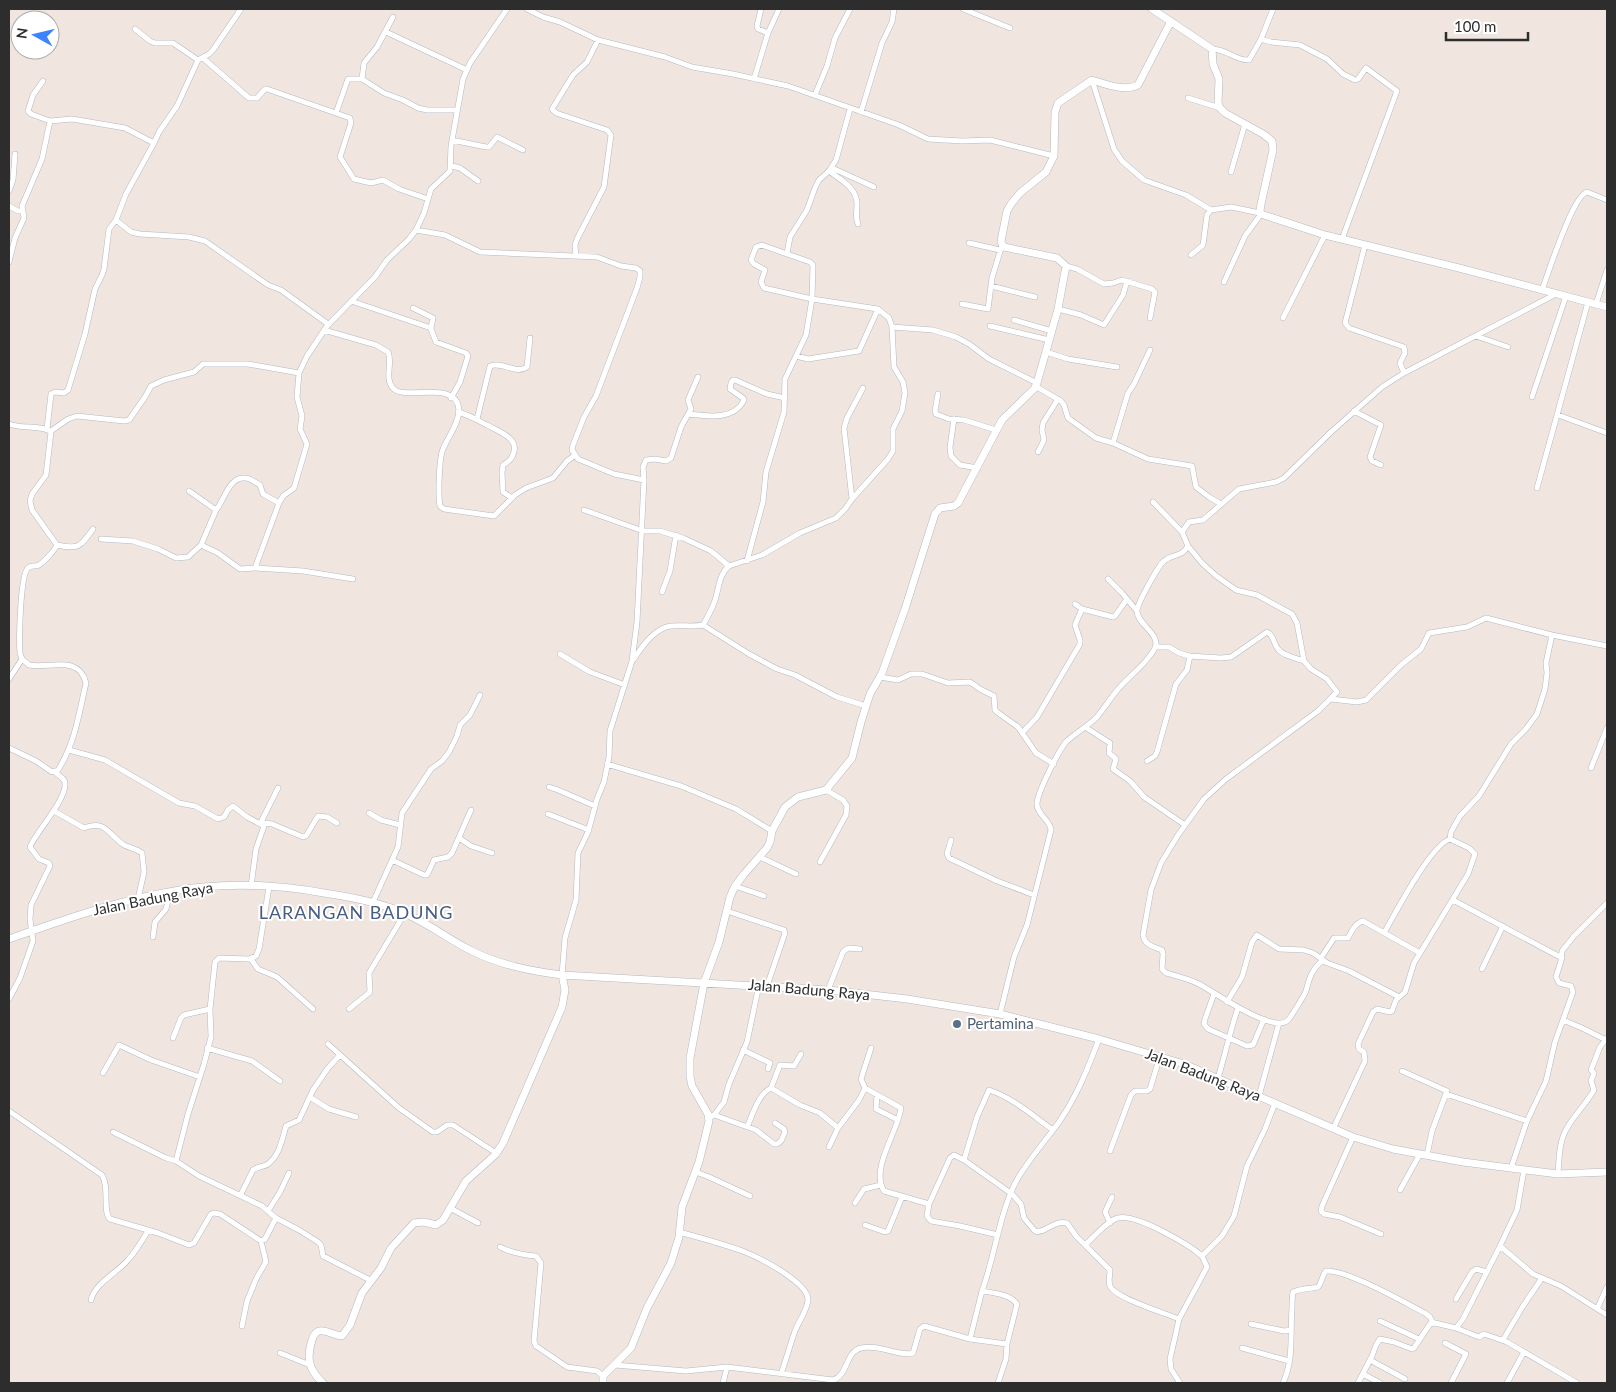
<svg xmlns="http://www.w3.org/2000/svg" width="1616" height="1392" viewBox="0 0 1616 1392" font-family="Lato,sans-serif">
	<rect width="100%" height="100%" fill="#f0e6df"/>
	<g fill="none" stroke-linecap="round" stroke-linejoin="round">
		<defs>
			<path id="street" d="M527,9L543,17L560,22L598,40L665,57L692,67L733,74L788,86L899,125L928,139L962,141L990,140L1054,156
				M761,9L757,26L758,29L768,33
				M963,9L1010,28
				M393,17L377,47L364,63L362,79L384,93L403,100L418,108L427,110H457
				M135,29L150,41L155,43H173L198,60
				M386,32L467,70
				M1261,39L1271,42L1300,45L1327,59L1343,74L1355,80L1358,79L1366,68L1397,91L1342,239
				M1212,49C1227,49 1236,61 1249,60L1261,39L1273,9
				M203,58L249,98H257L265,89H267L350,118L351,123L340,157L354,179L371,183L383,180L399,189L428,199
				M754,79L768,33L779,9
				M1092,80L1114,149L1122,161L1144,180L1186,195L1211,210
				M43,81L33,95L28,111L31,114L50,121
				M815,95L827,66L835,38L850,9
				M1188,98L1220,108
				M861,112L882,43L892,22L894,9
				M336,113L348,79H362
				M452,140L486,147H489L497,137L523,150
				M154,143L159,132L177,106L198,60L209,54L213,50L241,9
				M452,166L460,168L478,181
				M832,168L874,187
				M829,171C841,180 857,188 857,204C857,212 855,217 858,224
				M1231,172L1245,124
				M9,191L13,180L15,154
				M9,206L18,211H22
				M416,230L445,235L480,252L597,257L621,266L636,268L640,271V277L637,288L596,396L584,417L573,445L572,450L578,459L614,474L644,480L637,622L632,661L610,731L609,757L604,782L597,799L588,832L578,853L576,900L565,938L562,975
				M969,243L1000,250
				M1365,245L1345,323L1349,328L1404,347L1405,353L1400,363L1404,373
				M787,254L762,245L756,247L751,260L754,264L765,270L761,282L764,288L812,299L878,309L889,318L892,327
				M1191,255L1203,245L1207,215L1211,210L1231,207L1260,213
				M576,256L575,245L577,239L604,187L611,135L607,130L556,113L552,109L573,75L587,62L598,40
				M9,262L15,238L24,218L22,206L42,159L50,121L72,119L125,128L154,143L126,194L116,220L131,232L140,234L189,237L205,241L268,285L281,290L328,324
				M1066,266L1077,269L1104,284L1113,283L1122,280L1152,289L1155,292L1150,318
				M1224,282L1245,236L1261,214
				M991,286L1035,297
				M1542,290C1548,274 1573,195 1587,192L1607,200
				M351,301L431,328L433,318L413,308
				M962,304L988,309L992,278L1002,245
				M1596,304L1607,270
				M1058,309L1081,315L1104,325L1123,295L1127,281
				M1283,318L1325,235
				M1014,320L1052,331
				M990,326L1049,340
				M431,329L436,342L466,353L468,356L460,382L451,398
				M324,330L376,345L388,352C393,363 384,378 393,388C404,402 457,378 459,410C459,423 448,437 443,449C439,458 438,495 440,506L444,509L494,516L515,495L526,488L553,478L567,461L575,455
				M1476,336L1508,347
				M1046,352L1068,359L1117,367
				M796,356L808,359L859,351L878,309
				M1035,386L1061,401L1064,405L1068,418L1096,438L1113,443L1148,459L1192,466L1196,487L1209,497L1221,504
				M938,394L935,411L936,414L949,419L964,420L996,430
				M1532,397L1566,296
				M1354,411L1381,425L1370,457L1372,461L1381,465
				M458,412C469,415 477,420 487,425C499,432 522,438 512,457C510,461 506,463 503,465L502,473L503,492L512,498
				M688,414C707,416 734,421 744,400L743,398L730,389L731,383L733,380H735L767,394L785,398
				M1558,415L1607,433
				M477,419L490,366C502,361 516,375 527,367L530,338
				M954,419L950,447L951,456L960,465L978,468
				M9,424C21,429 43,425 51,432L46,475L32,494L30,501L32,510L57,545C54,551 45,561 39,565C35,567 31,565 28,568C20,575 19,641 20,653L22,659L29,665C49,669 79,654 86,683C79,714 75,743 58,770L52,772L36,761L9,748
				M47,429L51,394L55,392L64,393L68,390L85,334L95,289L102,275L104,269L109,229L116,220
				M51,431L68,419L77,416L124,421L129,420L145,397L151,386L164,380L194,372L203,364H248L299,373L307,356L327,326L375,277L387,260L409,239L416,230L424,213L431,189L450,171L451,146L463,79L470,63L507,9
				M1113,443L1128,393L1134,384L1150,350
				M1038,452L1044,440L1042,430L1043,423L1058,399
				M644,480L643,467L646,460L655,459L666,461L671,458L681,427L691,409L688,400L698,377
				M1537,488L1588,302
				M189,491L216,510L201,545L218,553L240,569L255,568L303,571L353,579
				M852,499L888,459L893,451V429L902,411L905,393L903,382L894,367L892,327L933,330L956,337L969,344L989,359L1037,383
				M1153,502L1182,532L1188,546L1202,563L1215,575L1236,590L1257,595L1292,614L1297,623L1304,661L1311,669L1327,679L1337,692L1318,711L1226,779L1204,799L1178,835L1161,863L1151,890L1143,935C1145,946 1153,946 1162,950L1163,954L1162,969L1166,973C1177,976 1189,979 1199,984C1213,991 1274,1035 1288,1020C1291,1017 1305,994 1306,991C1309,979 1312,969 1322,961L1349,971L1399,997
				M216,510C224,501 229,476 245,478C250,478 256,483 260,485L263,494L279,503
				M584,510L643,531H660L683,538L711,551L729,566
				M1182,532L1189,522L1203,520L1239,489L1276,482L1284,478L1331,432L1382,387L1404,373L1556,294
				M101,539L133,541L158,549L176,558L188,557L201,545
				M57,545C79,550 81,546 93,529
				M747,561L763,502L766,472L784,412L785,379L806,335L812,299L813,265L810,262L787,254L790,237L807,210L815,188L819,180L829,171L836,160L850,109
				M255,568L279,503L283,496L294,488L307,444L300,429L302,416L297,397L299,373
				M1108,579L1122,593L1137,611
				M662,592L670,571L676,535
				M1075,604L1082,609L1113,617L1115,616L1127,599
				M703,625L749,654L777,669L795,675L837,697L866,706
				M1155,647H1169L1179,653L1189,656L1221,658L1231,657L1267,632C1274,635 1273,643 1278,649C1283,656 1296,658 1304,661
				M560,654L590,672L625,685
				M634,659C642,646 655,628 671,626C682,625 693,627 703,625C707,618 711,611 714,603C719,591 718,575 729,566L762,555L800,533L836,518L845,509L852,499L844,428L847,418L863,388
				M880,677L898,680L911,674H922L948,683L970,682L980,689L994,696L995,710L997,712L1018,727L1036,753L1054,764
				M9,679L22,659
				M1331,699L1357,702L1366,700L1401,665L1421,649L1429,633L1467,627L1486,618L1552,635L1607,646
				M1085,727L1110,743L1109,753L1116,759L1113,769L1130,781L1144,797L1185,825
				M1022,733L1037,717L1080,644V640L1075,625L1082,609
				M69,750L105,760L179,803L195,806L218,819L224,817L228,810L233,806L247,817L264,826L256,849L251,886
				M1147,761L1155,756L1157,752L1176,684L1187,670L1190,656
				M607,764L681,786L736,809L772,831
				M1591,768L1607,728
				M549,787L558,790L595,806
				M54,811L84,828C105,819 109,835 124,845C130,848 137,849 142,853L144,872L138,899
				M369,813L381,820L400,825
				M548,814L589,830
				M260,824L278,788
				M264,826L265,823L272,824L303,837L306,836L318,816L327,817L337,823
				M459,838L471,846L492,853
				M951,840L947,854L949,858L997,881L1034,895
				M760,857L796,874
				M392,860L424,875H427L434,860L448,857L452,853L471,810
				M820,862L846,815L847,806L843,800L826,790
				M735,886L764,896
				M269,887L259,949L256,956L249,959L219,958L215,962L210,1009L211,1037L204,1064L188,1114L176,1161L199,1176L262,1206L276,1218L299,1230L318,1242L321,1245L323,1256L372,1281
				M1453,900L1562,958
				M373,902L398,847L402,813L431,769L442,761L449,752L457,736L460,725L470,715L480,695
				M727,911L784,930L785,933L767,986
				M1384,933C1396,912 1430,846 1450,839
				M153,937L155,922L166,909L170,893
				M1321,958L1334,938H1348C1352,931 1355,923 1363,921L1420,953
				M251,959L258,969L277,977L313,1009
				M1482,969L1503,926
				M828,990L843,952L848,948L860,949
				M1214,994L1205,1019L1204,1024L1208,1029L1247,1046L1253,1045L1264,1019
				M9,999L20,978L33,941L30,919L31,905L50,866L49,863L39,859L30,847C34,834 72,794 64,780C63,778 58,775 55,772
				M1227,1002L1242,977L1252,942L1257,935L1279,949L1304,950L1313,953L1326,962
				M349,1009L370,992L369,973L405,913
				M1000,1014L1014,957L1027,925L1051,830C1050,819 1037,815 1037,804C1037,793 1059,750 1066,742C1075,733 1087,727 1096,718C1104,709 1111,697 1119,688C1130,675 1147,664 1155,648C1161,634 1137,624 1137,611C1137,604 1158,566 1164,561C1173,553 1181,558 1188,546
				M1563,1020L1582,1028L1606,1040
				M173,1038L181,1018L184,1015L210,1009
				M328,1044L399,1108L433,1132H437L447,1125H453L496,1153
				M207,1048L252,1061L280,1081
				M743,1050L770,1063L768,1069
				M1402,1071L1447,1091L1432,1131L1427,1155
				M103,1073L119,1045L151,1060L200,1077
				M1218,1078C1225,1055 1230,1031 1238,1008
				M771,1088L780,1065L794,1066L801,1054
				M865,1088L861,1079L871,1048
				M1446,1094L1527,1121
				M877,1095L876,1109L898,1120
				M1259,1096L1279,1023
				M311,1098L329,1109L356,1117
				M9,1111L102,1175C110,1188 102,1211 110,1219L158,1233L189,1245L194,1243L211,1214L214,1213L220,1214L261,1241L265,1239L276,1218
				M714,1115L756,1130L774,1144H777L781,1141L785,1132L784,1129L775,1123
				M709,1118L714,1115L724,1102L729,1084L747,1042L759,985
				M747,1127C753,1114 758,1094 771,1088L800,1105L820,1113L838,1128
				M1333,1129L1365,1061L1364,1052L1359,1049L1358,1044L1373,1012L1377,1009L1390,1012L1392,1011L1396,1000L1405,992L1414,963L1468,874L1475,854L1469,848L1450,839L1451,832L1460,816L1479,796L1511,744L1525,730L1537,714L1545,689L1547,673L1546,663L1552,635
				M113,1132L166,1158L176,1161
				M1353,1137L1322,1206L1321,1211L1324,1214L1340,1217L1381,1234
				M829,1147L838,1128L859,1100L865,1088L901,1108C898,1132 870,1168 884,1191L929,1204L927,1216L931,1221L960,1226L998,1235
				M1110,1151L1131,1095L1135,1091H1147L1150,1089L1160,1056
				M964,1160L1012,1194L1021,1204L1024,1218L1035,1231C1046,1234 1052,1220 1067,1223L1076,1236L1110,1270C1110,1275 1108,1281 1110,1286C1115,1298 1165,1313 1179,1319
				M1511,1168L1527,1121L1546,1081L1555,1042L1573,992L1571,986L1559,983L1556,977L1561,961L1562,951L1574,936L1607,903
				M696,1172L709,1177L750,1196
				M1558,1174C1559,1159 1559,1141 1567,1128C1575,1114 1586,1104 1594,1090L1591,1081L1594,1073L1591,1070L1600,1047L1607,1038
				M1400,1190L1420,1154
				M241,1194L253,1170C258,1166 264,1167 268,1164C280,1155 282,1139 286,1126L299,1120L313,1090L328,1068L340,1055
				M855,1203L864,1189L881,1185
				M929,1204L950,1158L954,1155L964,1160L977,1117L989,1090C1013,1098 1032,1115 1053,1130
				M450,1208L478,1223
				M268,1211L280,1192L289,1173
				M1110,1223L1105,1212L1112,1197
				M865,1225L885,1232L888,1231L902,1197
				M679,1232C701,1238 724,1244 745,1252C760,1258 807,1282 808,1299C808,1309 799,1321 795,1331C790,1345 786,1360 781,1374
				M1085,1245C1093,1238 1108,1220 1118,1218C1137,1214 1188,1244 1202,1256
				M1500,1246L1533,1274L1561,1286L1607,1315
				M500,1247C512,1253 522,1255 536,1256L541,1263L534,1341L536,1346L567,1367L597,1371L603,1376
				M1456,1299L1472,1272L1476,1269L1487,1272
				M91,1300C95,1283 117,1273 128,1260C136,1251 142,1241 148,1231
				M1598,1307L1607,1287
				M1380,1321L1419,1339
				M1251,1324L1284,1331L1291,1330
				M242,1326L247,1301L257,1277L266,1262L261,1241
				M1456,1328L1479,1337L1484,1334L1507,1342L1577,1383
				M970,1339L982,1291
				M1503,1340L1523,1306L1542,1278
				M1445,1343L1466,1354L1451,1383
				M1242,1348L1289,1361
				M280,1353L310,1365
				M1370,1360L1405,1379
				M615,1365L686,1371L727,1367L833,1380C848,1376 845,1352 861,1348C880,1344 900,1357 913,1353L920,1329L924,1326L970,1339L1007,1344
				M1363,1374L1380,1383
				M723,1383L727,1367
				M998,1383L1006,1359L1007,1344L1017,1304C1010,1294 993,1293 982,1291C995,1256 1000,1209 1018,1178C1030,1158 1046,1140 1059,1122C1077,1096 1088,1068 1099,1039
				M1180,1383L1171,1369L1170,1359L1179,1319L1207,1267L1202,1256L1222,1236L1234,1216L1247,1166L1265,1129L1275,1103
				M1283,1383C1294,1360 1290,1334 1292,1308C1292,1303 1292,1298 1293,1292C1301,1288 1317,1288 1318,1287C1322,1283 1322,1275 1326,1271C1346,1269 1405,1303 1425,1313L1430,1317L1433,1323
				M1358,1383L1372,1356L1376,1345L1380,1339L1394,1342L1412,1349L1414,1348L1430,1324L1435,1323L1456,1328L1463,1319L1500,1246L1517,1210L1524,1170
				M1507,1383L1524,1352"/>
			<path id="secondary" d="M1152,9L1212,49L1213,64L1219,79L1218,103L1220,108L1225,113L1263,134L1272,141L1273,150L1261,204L1260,211L1261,214L1325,235L1459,268L1607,307
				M9,939C71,917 136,894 203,887C242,883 285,886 324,893C351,897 379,902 404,913C428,923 448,939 470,950C499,965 531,971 562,975L828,990L907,999L1000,1014L1099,1039L1184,1064L1353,1137L1393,1149L1463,1162L1558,1174L1607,1172
				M323,1383C309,1370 306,1359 312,1340C313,1337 314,1333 319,1331C325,1329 335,1336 342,1336L350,1325L362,1293L381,1268L391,1248L414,1223L424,1222L436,1225L443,1220L466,1181L495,1155L503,1143L562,1007L565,990L562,975
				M603,1383V1376L631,1348L647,1308L671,1263L679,1237L682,1207L699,1162L709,1121L708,1114L692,1086L690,1076V1058L704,983L719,942L730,897L735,886L745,873L767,848L770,842L772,831L785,807L798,797L826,790L852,758L861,722L870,694L882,673L905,609L935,514L940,508L954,506L958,503L1002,420L1034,389L1037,383L1058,309L1066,266L1057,258L1004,247L1001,242L1002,236L1007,211L1011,204L1020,193L1046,172L1054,156L1055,112L1058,103L1092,80C1106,84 1124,92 1138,85L1171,21"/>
		</defs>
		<use href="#street" stroke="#b3b8c2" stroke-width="6"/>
		<use href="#secondary" stroke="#b3b8c2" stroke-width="8"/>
		<use href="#street" stroke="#fff" stroke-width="5"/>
		<use href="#secondary" stroke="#fff" stroke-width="7"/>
	</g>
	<circle fill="#5c6f8a" stroke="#fff" stroke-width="2" cx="957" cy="1024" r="5"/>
	<g text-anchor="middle" stroke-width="4" stroke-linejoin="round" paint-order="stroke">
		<g font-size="15" fill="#2d2d2d" stroke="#fff">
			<text transform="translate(153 899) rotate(-11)" y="5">Jalan Badung Raya</text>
			<text transform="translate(809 990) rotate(5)" y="5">Jalan Badung Raya</text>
			<text transform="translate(1203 1075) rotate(21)" y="5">Jalan Badung Raya</text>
		</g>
		<g font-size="15" fill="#4e5e75" stroke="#fff" text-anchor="start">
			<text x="967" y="1029">Pertamina</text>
		</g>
		<g font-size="18" letter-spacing="1" fill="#485d83" stroke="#fff">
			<text x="356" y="919">LARANGAN BADUNG</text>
		</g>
	</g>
	<rect width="1616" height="1392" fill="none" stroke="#2d2d2d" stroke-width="20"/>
	<g transform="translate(35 35) rotate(278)"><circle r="24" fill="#ffffff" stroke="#ababab"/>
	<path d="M0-4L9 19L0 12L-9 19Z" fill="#3d83ff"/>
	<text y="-8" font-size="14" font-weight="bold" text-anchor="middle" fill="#2d2d2d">N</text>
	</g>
	<path d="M1446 32v8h82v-8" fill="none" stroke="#2d2d2d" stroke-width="2.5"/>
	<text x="1454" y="32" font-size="15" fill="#2d2d2d" stroke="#ffffff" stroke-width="4" paint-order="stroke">100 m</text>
</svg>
